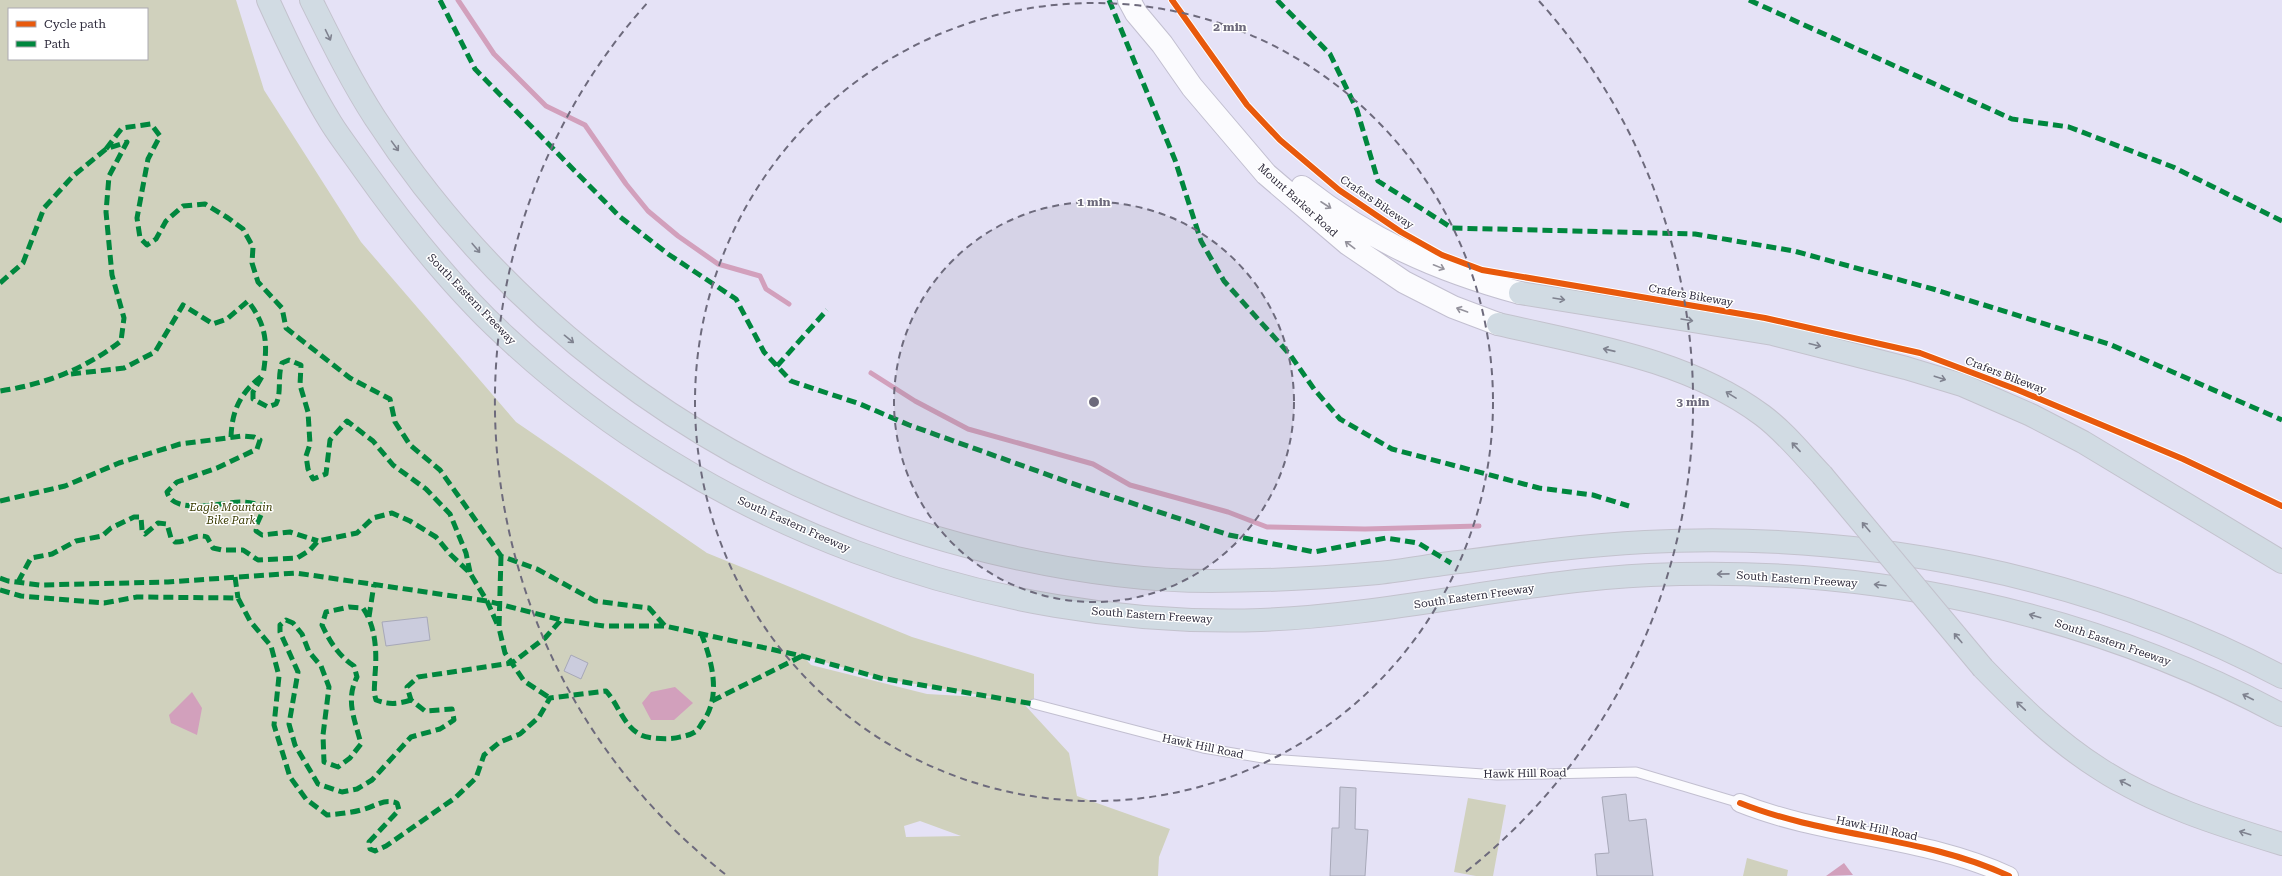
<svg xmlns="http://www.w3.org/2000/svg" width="2282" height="876" viewBox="0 0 2282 876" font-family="'Roboto Serif',serif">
	<rect width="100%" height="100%" fill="#e5e2f6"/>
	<path fill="#d0d1bd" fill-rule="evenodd" d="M0,0H236L264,90L361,242L516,422L707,553L912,637L1034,674V704L1022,702L1069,753L1077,796L1170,829L1159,857L1158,876H0ZM9,9H147V59H9ZM803,656L880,678L998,698L927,694L811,665ZM920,821L961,836L906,837L904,826Z
		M1468,798L1506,805L1493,876H1476L1454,872Z
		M1747,858L1788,870L1787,876H1743Z"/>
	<path fill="#d2a0bc" d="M675,687L693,703L674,720H651L642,703L651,692Z
		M192,692L202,708L197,735L171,723L169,715Z
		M1844,863L1853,875L1826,876Z"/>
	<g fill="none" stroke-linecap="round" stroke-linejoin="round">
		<path stroke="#d2a0bc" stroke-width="5" d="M458,0L494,54L546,106L585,125L626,184L648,211L678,236L718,264L760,276L766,289L789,304
			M871,373L915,401L968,429L1093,464L1130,485L1228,512L1267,527L1365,529L1479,526"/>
	</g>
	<path fill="#cbccdd" stroke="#a7a8b8" d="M427,617L430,640L386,646L382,622Z
		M571,655L588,663L581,679L564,671Z
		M1340,787L1356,788L1355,829L1368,830L1365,876H1330L1332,828H1339Z
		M1626,794L1629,821L1646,819L1653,876H1597L1595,854L1609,853L1602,797Z"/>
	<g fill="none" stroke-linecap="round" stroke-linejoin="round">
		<defs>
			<path id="lane" d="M1034,704L1203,748L1269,759L1497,775L1636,772L1740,803"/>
			<path id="street" d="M1740,803C1827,838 1924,836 2009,876"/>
			<path id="secondary" d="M1129,0L1136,13L1162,44L1192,87L1266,174L1348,244L1404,282L1453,307L1498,324
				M1302,187C1371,241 1436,270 1520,293"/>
			<path id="highway" d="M268,0C287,42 307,84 331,123C341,139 353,154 364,170C406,229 452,287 505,336C706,524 987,629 1261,620C1392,615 1520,581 1650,575C1870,565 2088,611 2282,715
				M311,0C331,40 351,81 375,118C516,335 739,492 990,552C1061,569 1137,581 1211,581C1267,581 1323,578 1378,573C1408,570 1437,564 1467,561C1526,553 1585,545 1645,542C1863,531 2088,574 2282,677
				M1520,293L1773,334L1906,368L1962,385L2031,415L2083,442L2282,562
				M1498,324C1589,345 1686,359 1762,415C1785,432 1803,455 1822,475
				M1983,668C2019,705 2056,741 2100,769C2155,805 2220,825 2282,844"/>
		</defs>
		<use href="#lane" stroke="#c2bfd0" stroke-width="11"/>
		<use href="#street" stroke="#c2bfd0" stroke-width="20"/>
		<use href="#secondary" stroke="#c2bfd0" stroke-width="24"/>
		<use href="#highway" stroke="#c3c2cd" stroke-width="24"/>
		<use href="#lane" stroke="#fbfbfe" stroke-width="9"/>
		<use href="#street" stroke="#fbfbfe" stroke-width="18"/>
		<use href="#secondary" stroke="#fbfbfe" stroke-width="22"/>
		<use href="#highway" stroke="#d1dbe3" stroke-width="22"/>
		<defs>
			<path id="highway-bridge" d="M1822,475L1983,668"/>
		</defs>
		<use href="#highway-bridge" stroke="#c3c2cd" stroke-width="24" stroke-linecap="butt"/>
		<use href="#highway-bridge" stroke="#d1dbe3" stroke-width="22"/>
		<path stroke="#00873e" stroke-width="5" stroke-dasharray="10 5" stroke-linecap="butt" d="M440,0L475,69L619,216L668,254L736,299L764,352L791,381L860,404L909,425L1068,482L1229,535L1314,552L1386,538L1418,543L1451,563
			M1109,0L1175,160L1201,241L1224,281L1291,356L1314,389L1340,419L1392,449L1539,488L1593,495L1629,506
			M1277,0L1330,54L1357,110L1378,181L1452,228L1695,234L1794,251L1933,289L2109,344L2282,420
			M1749,0L2012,119L2069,127L2173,167L2282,221
			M106,149L122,128L151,124L160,136L148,159L137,218L140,238L147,245L156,239L166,221L183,206L205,204L228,218L243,229L253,247L252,263L258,282L282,308L286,328L350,378L390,399L395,422L410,445L440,470L501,556L537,569L595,601L649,608L665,626
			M0,283L23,263L44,208L73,176L106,149L127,142L109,176L106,212L112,275L124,318L121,341C85,369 46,384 0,391
			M777,366L827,310
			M71,374L124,368L155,352L183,305L213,324L227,319L248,301C267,326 268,344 263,375
			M231,437C232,409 241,392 263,375L253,392V399L268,407L276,404C282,392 277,378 282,363L289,360L301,365L300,385L308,412L310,444L306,456L308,469L313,479L326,474L330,440L347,421L373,441L393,465L426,489L450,514L466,553L470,572
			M0,501L65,486L119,463L180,444L243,436L254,437L260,440L257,449L217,468L177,482L167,492C173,516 223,502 241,502C249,502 257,504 265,506L257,524L256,531L262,535L290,532L318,541
			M501,556L499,628L505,653L524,681L550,698
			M235,577L238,598
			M0,578L8,581L40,585L168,582L296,573L487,601L561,620L604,626H665L802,656L880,678L1034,704
			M18,582L31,558L52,554L76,541L102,536L111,528L134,517H141L142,530L145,534L158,523L167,524L171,538L175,542C186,543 195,533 207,537L213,548L222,550H243L258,560L297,558L310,550L318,541L357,533L373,518L392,513L410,521L436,537L451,555L470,573L487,601L499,628
			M0,590L21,596L104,603L137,597L238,598L250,621L271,646L279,676L274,725L290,777L306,799L327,815C338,814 350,813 361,810C375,807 383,798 397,803L399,810L369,842L370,849L375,851L386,846L455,798L476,778L484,755L500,742L520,734L539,717L550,698L606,691C619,705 623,726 641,735C649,739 672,740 680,737C685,736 690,735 695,732C698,730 700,726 702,723C722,697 712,661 701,633
			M369,617L374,584
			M411,700C398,704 389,705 376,700C373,690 375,685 375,675C377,652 376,627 363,608L349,607L326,612L322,625C330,642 338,655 354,666L357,677C345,700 355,720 361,744L350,758L338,767L324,762L323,735L329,687L321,666L309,652L302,634L293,623L286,620L280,625V632L298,672L289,724L295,745L318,784L342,792L357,789L372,780L411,737L440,729L454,720L452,709L425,711L411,700L407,687L418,677L512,663L545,638L561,620
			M712,701L802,656"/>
		<defs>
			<path id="cycleway" d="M1172,0L1247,105L1280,140L1339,190L1401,232L1442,255L1482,270L1765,318L1920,353L2018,390L2183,459L2282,506
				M1740,803C1827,838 1924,836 2009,876"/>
		</defs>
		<use href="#cycleway" stroke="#fff" stroke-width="8"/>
		<use href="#cycleway" stroke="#e8590c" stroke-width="6"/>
	</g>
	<defs><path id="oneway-shaft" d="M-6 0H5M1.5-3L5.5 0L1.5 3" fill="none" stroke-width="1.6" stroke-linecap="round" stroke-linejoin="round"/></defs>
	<g stroke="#7f828f">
		<use href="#oneway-shaft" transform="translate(328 35) rotate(64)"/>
		<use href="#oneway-shaft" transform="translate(395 146) rotate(54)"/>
		<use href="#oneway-shaft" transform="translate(476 248) rotate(50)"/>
		<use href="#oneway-shaft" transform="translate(1559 299) rotate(9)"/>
		<use href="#oneway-shaft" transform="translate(1687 320) rotate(9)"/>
		<use href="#oneway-shaft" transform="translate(569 339) rotate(39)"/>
		<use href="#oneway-shaft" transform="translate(1815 345) rotate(14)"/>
		<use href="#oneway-shaft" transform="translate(1609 350) rotate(-167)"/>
		<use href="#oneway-shaft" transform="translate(1940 378) rotate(18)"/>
		<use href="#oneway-shaft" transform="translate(1731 395) rotate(-148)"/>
		<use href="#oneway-shaft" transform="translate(1796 447) rotate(-133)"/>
		<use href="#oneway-shaft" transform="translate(1866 527) rotate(-130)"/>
		<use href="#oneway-shaft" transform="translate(1723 574) rotate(179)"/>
		<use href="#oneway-shaft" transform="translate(1880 585) rotate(-173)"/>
		<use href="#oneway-shaft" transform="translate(2035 616) rotate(-164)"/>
		<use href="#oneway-shaft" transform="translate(1958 638) rotate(-130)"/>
		<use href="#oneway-shaft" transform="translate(2248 697) rotate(-153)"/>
		<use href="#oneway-shaft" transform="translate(2021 706) rotate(-137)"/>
		<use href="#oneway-shaft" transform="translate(2125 783) rotate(-152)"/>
		<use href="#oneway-shaft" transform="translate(2245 833) rotate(-163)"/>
	</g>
	<g stroke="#94929c">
		<use href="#oneway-shaft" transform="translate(1326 205) rotate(33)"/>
		<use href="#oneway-shaft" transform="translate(1350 245) rotate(-143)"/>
		<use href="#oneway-shaft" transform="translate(1439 267) rotate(22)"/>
		<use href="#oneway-shaft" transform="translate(1462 310) rotate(-160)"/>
	</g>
	<circle cx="1094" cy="402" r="200" fill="#6d6a7c" fill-opacity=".12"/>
	<g fill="none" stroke="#6d6a7c" stroke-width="2" stroke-dasharray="7 5">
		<circle cx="1094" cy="402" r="200"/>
		<circle cx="1094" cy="402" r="399"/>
		<path d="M725 874A599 599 0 0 1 649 1M1539 1A599 599 0 0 1 1463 874"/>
	</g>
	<g text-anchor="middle" stroke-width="3" stroke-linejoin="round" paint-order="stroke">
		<g font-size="11" fill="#2d2a3b" stroke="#fff">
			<text transform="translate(1298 200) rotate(42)" y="4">Mount Barker Road</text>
			<text transform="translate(1377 202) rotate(34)" y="4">Crafers Bikeway</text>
			<text transform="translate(1691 295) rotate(10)" y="4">Crafers Bikeway</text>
			<text transform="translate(472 299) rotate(46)" y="4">South Eastern Freeway</text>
			<text transform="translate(2006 375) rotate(21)" y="4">Crafers Bikeway</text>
			<text transform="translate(794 524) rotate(24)" y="4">South Eastern Freeway</text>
			<text transform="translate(1797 579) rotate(4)" y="4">South Eastern Freeway</text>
			<text transform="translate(1474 596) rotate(-8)" y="4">South Eastern Freeway</text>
			<text transform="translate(1152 615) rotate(4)" y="4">South Eastern Freeway</text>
			<text transform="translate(2113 642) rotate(19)" y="4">South Eastern Freeway</text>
			<text transform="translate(1203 746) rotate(12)" y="4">Hawk Hill Road</text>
			<text transform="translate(1525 773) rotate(-1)" y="4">Hawk Hill Road</text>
			<text transform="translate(1877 828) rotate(12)" y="4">Hawk Hill Road</text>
		</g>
		<g font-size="11" font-style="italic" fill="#3a3b00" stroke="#fff">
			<text x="231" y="511">Eagle Mountain<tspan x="231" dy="13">Bike Park</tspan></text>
		</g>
	</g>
	<circle cx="1094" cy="402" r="6" fill="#6d6a7c" stroke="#fff" stroke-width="2"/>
	<g font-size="12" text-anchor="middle" font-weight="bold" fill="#6d6a7c" stroke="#fff" stroke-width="3" stroke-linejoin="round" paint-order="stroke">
		<text x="1230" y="31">2 min</text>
		<text x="1094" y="206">1 min</text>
		<text x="1693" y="406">3 min</text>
	</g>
	<rect x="8" y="8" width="140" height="52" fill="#ffffff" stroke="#abaab1"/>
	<rect x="16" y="21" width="20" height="6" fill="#e8590c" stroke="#abaab1"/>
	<text x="44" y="28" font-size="12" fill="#2d2a3b">Cycle path</text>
	<rect x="16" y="41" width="20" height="6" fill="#00873e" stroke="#abaab1"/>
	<text x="44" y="48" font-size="12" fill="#2d2a3b">Path</text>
</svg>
